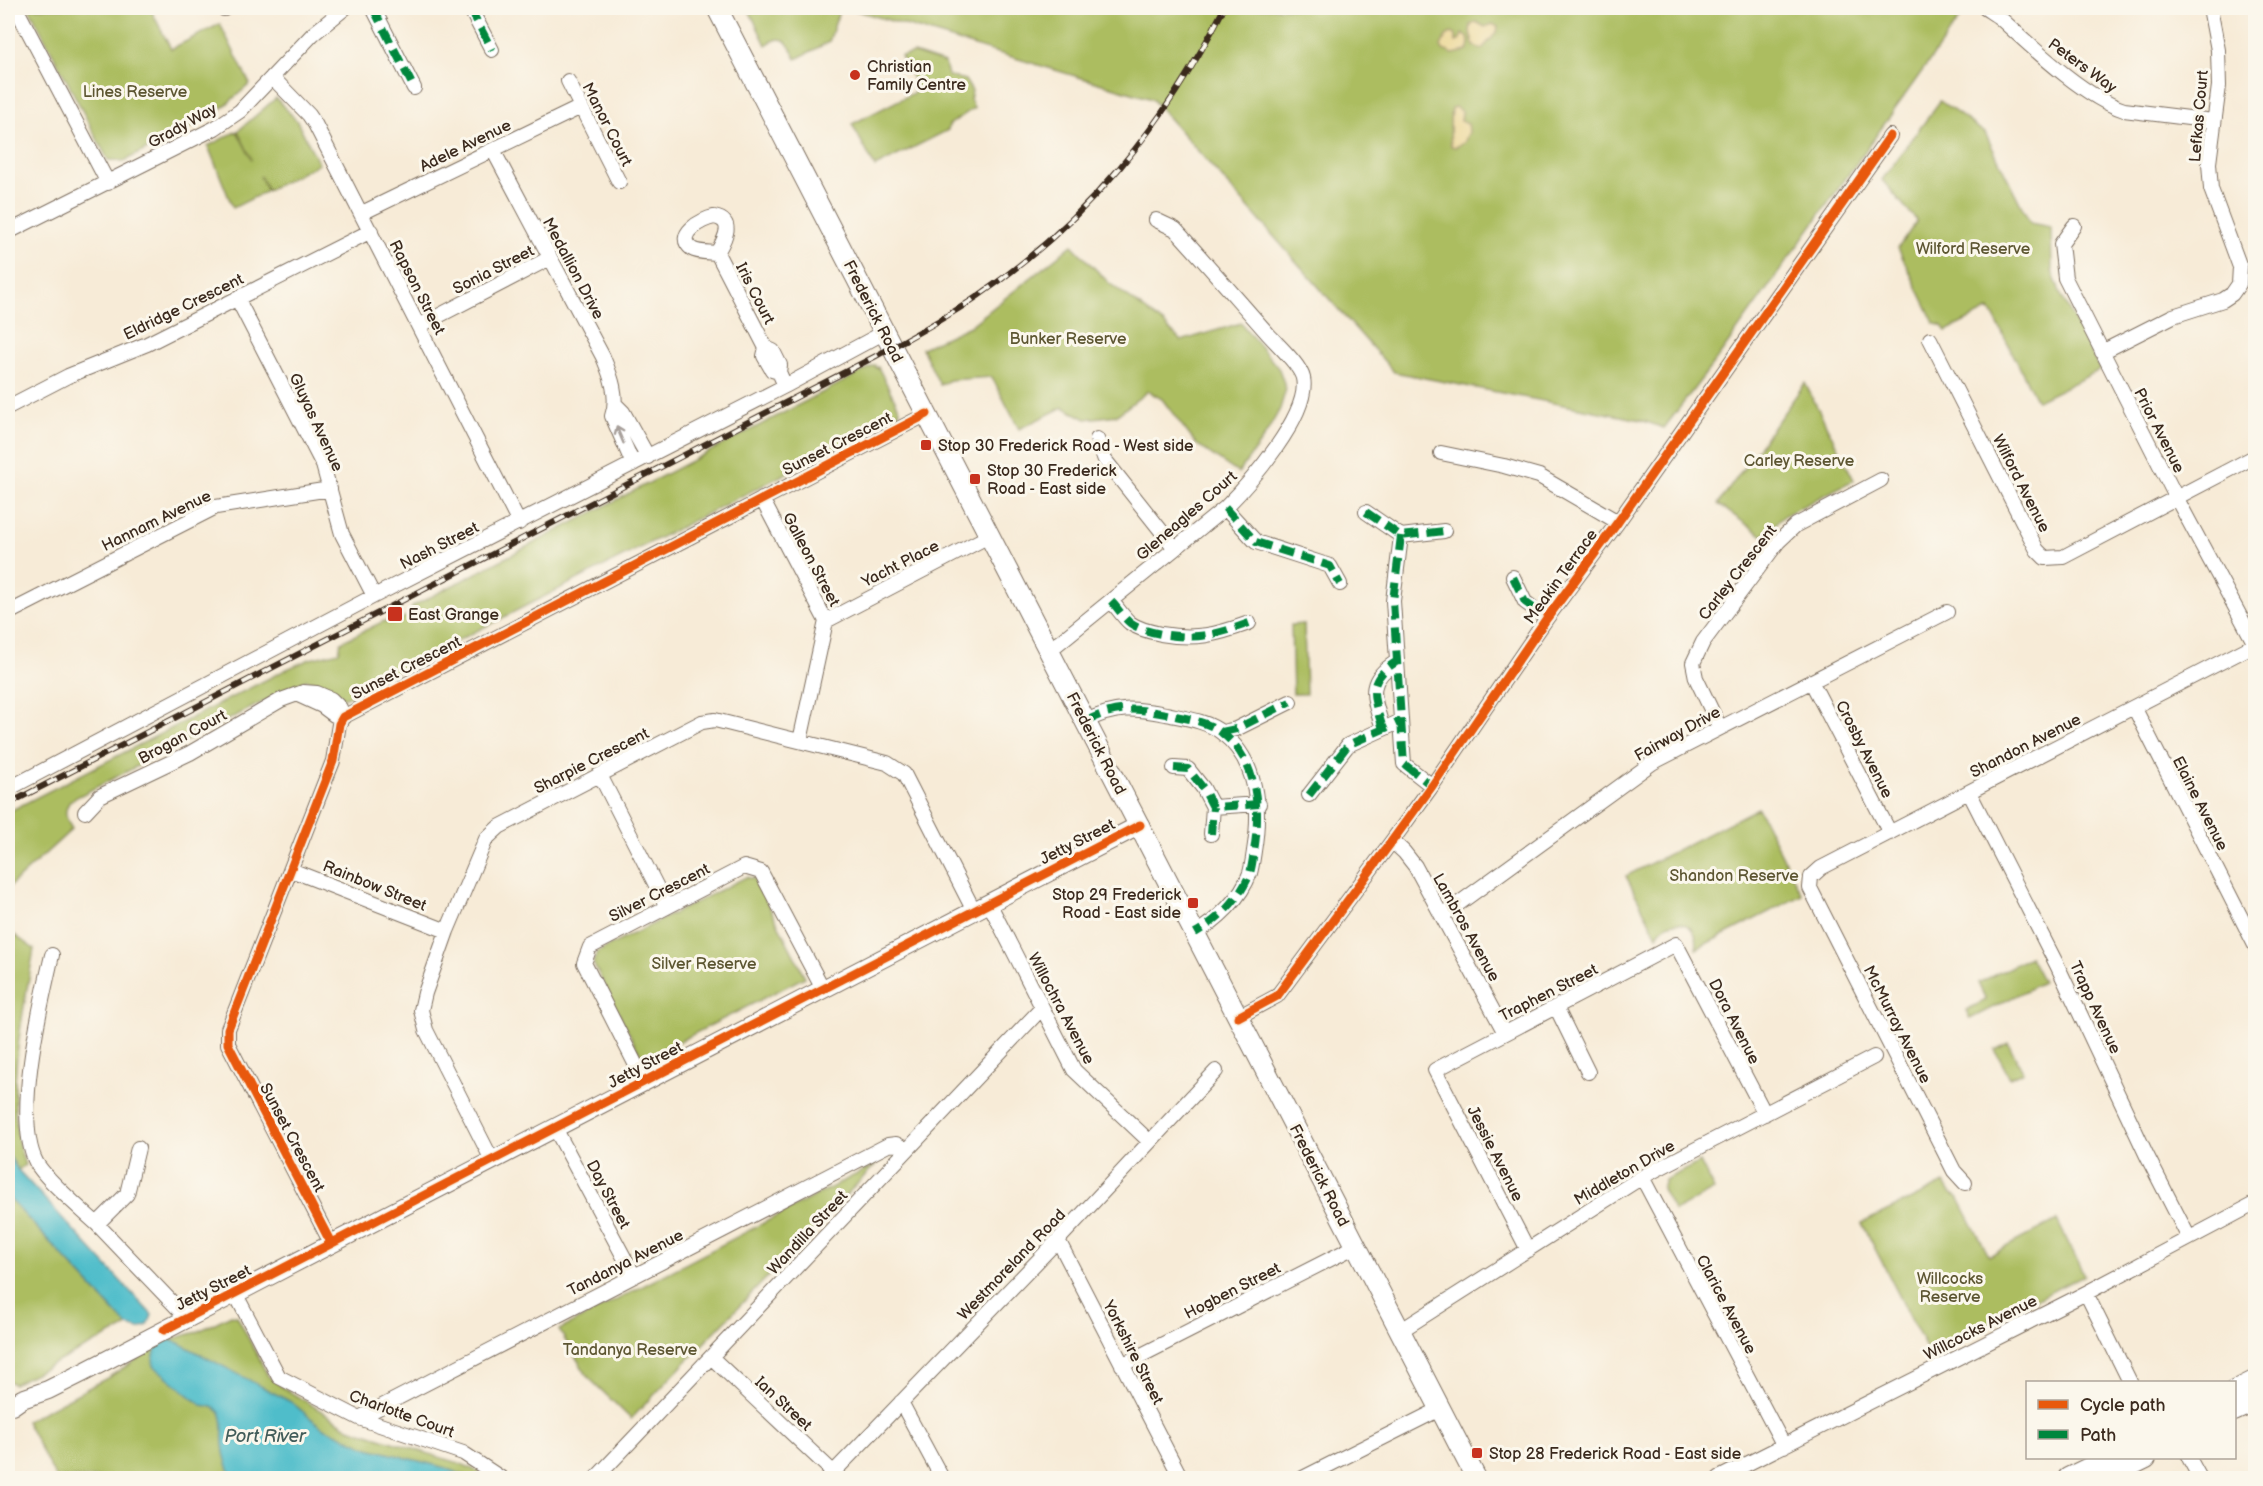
<svg xmlns="http://www.w3.org/2000/svg" width="2263" height="1486" viewBox="0 0 2263 1486" font-family="'Balsamiq Sans',sans-serif">
	<rect width="100%" height="100%" fill="#fbf7ec"/>
	<filter id="ink" filterUnits="userSpaceOnUse"><feTurbulence type="fractalNoise" baseFrequency=".0167" numOctaves="2"/><feDisplacementMap in="SourceGraphic" scale="12" xChannelSelector="R" yChannelSelector="G"/><feConvolveMatrix kernelMatrix="1 2 1 2 8 2 1 2 1" color-interpolation-filters="sRGB"/></filter>
	<filter id="wash" filterUnits="userSpaceOnUse"><feTurbulence type="fractalNoise" baseFrequency=".008" numOctaves="4" result="noise"/><feDisplacementMap in="SourceGraphic" scale="24" xChannelSelector="R" yChannelSelector="G"/><feGaussianBlur stdDeviation="1.35" result="paint"/><feColorMatrix in="noise" values="0 0 0 0 0 0 0 0 0 0 0 0 0 0 0 0 0 1.4 0 .05"/><feComposite in="paint" operator="in"/></filter>
	<g filter="url(#wash)">
		<rect width="100%" height="100%" fill="#f7ebd7"/>
		<path fill="#acbd60" stroke="#74743f" stroke-width="1.5" d="M29,8H150L171,49L220,24L250,84L214,115L124,161L108,160Z
			M748,8H825L839,11L829,42L796,59C788,43 785,32 766,45Z
			M848,8H1967L1722,352L1664,428L1641,420L1394,372L1152,99Z
			M914,53L945,63L948,76L965,80L972,91L970,99L974,108L949,125L948,130L875,167L852,124L919,90L901,56Z
			M276,98L297,121L319,164L268,190L260,176L267,191L233,208L208,146L237,131L252,160L238,131Z
			M1940,101L1985,133L2030,223L2051,227L2052,271L2061,295L2100,370L2037,401L1990,309L1946,331L1942,326L1934,323L1898,248L1917,221L1882,180Z
			M1072,245L1109,283L1163,323L1181,341L1241,323L1279,369L1286,389L1280,409L1263,439L1238,473L1196,444L1162,399L1148,391L1117,415L1086,419L1063,407L1019,429L992,377L950,380L940,385L922,348L970,326Z
			M875,365L876,368L878,367L900,410L895,418L349,696L343,698L322,684L306,680L71,800C63,810 65,818 72,829L8,888V812L287,669L310,659L339,652L341,642L384,621L392,623L408,616L413,606Z
			M1805,383L1854,480L1785,515L1763,536L1718,504Z
			M1304,624L1306,694H1293L1291,625Z
			M1758,808L1802,895L1696,949C1702,922 1668,913 1657,936L1626,876Z
			M746,877L755,879L805,977L643,1060L593,963L597,952Z
			M8,914L9,931L34,949C24,1009 9,1072 17,1133C18,1144 22,1155 25,1165L18,1170L8,1154Z
			M2030,957L2043,982L1970,1019L1966,1010L1986,1000L1978,983Z
			M2008,1043L2023,1071L2010,1078L1995,1050Z
			M1700,1162L1714,1190L1674,1211L1662,1189L1665,1180Z
			M876,1164L631,1419L588,1377L559,1330Z
			M1944,1183L1950,1193L1958,1197L1989,1256L2057,1220L2084,1275L1929,1354L1862,1223Z
			M8,1197L128,1326L14,1384L8,1381Z
			M231,1315L237,1316L268,1376L282,1387L349,1428L464,1465L492,1478H56L26,1421L109,1377L168,1340L197,1332Z"/>
		<path fill="#eeda9e" stroke="#94825e" stroke-width="1.5" d="M1476,22L1485,27L1493,24L1498,27L1497,32L1482,49L1474,46L1470,32L1471,25Z
			M1451,33L1456,35V42L1459,41L1462,34L1468,37L1469,44L1467,51L1453,54L1443,50L1441,46L1446,36Z
			M1455,107L1462,112L1461,121L1468,124L1469,132L1464,143L1455,147L1451,146C1450,141 1450,113 1451,108Z"/>
		<path fill="#50bdca" stroke="#467474" stroke-width="1.5" d="M8,1154L18,1170L152,1315L148,1325L139,1329L128,1326L8,1197Z
			M168,1340L179,1343L291,1402L322,1427L368,1448L446,1468L469,1478H233C228,1468 224,1457 223,1445C221,1425 230,1407 201,1405L154,1366L153,1360L156,1348Z"/>
	</g>
	<g filter="url(#ink)">
		<g fill="none" stroke-linecap="round" stroke-linejoin="round">
			<defs>
				<path id="minor" d="M16,8L108,183
					M223,8L224,9
					M373,8L414,88
					M470,8L492,50
					M1985,8C1989,11 1995,14 2000,18C2032,47 2084,97 2124,110L2213,121
					M272,77L309,115L315,124L519,523
					M568,81L619,182
					M493,150L603,357C611,376 619,397 612,416L633,464
					M362,213L581,107
					M714,217C736,221 724,240 717,253C709,252 698,253 692,249C673,235 702,219 714,217Z
					M2074,226L2061,244L2065,278L2176,497L2255,644
					M8,232L215,128L240,111L313,34L345,8
					M717,253L766,348L773,351L780,365L779,372L785,386
					M237,298L323,465L342,534L374,596
					M419,326L550,258
					M1930,339L2037,550L2045,558L2063,557L2256,456
					M766,348L764,356L772,370L779,372
					M2102,352L2173,316L2223,300L2232,294L2239,284L2240,267L2211,189L2209,163L2219,86L2218,50L2210,8
					M616,405L623,412L648,457
					M8,407L68,376L147,344L371,231
					M1097,439L1105,460L1174,547
					M1441,453L1504,466L1539,476L1618,522
					M762,499L826,621L800,741
					M1225,508L1256,542L1330,566L1340,584
					M1366,512L1401,536L1444,531
					M1401,536L1393,601L1404,764L1432,786
					M1513,577L1525,602L1547,618
					M1111,601C1117,607 1123,617 1130,623C1138,629 1151,632 1161,634C1196,640 1216,635 1249,623
					M8,613L216,507L330,489
					M826,621L989,536
					M1050,650L1225,508C1249,484 1311,414 1303,378C1300,365 1278,345 1269,335C1238,300 1207,264 1175,229L1156,220
					M1811,681L1890,833
					M2134,707L2256,947
					M1086,721C1116,706 1134,708 1166,714C1184,718 1208,721 1222,733C1258,761 1261,809 1254,851C1253,858 1252,866 1250,873C1241,898 1218,920 1195,933
					M1720,728L1696,678L1693,663L1703,642L1778,542L1796,525L1881,480
					M1383,729C1374,698 1364,682 1396,662
					M1222,732L1236,729L1290,702
					M1174,768L1188,769L1203,788L1213,807L1259,804
					M600,775L667,907
					M8,789L374,596L785,386L885,332
					M1969,792L2057,965L2147,1156L2189,1238
					M1309,795L1348,745L1401,721
					M85,812L100,796L190,753L281,700L303,692L317,693L331,699L340,708L343,717L334,715L322,706L298,695
					M1211,834L1213,807
					M1392,841L1404,852L1415,866L1505,1033
					M291,870L447,931
					M989,903L1074,1070L1149,1141
					M1443,915L1652,763L1947,612
					M52,955C41,1004 13,1117 36,1162C44,1178 82,1210 97,1224L127,1194L138,1148
					M1556,1007L1588,1072
					M1238,1017L1277,996L1392,841L1432,786L1547,618L1618,522L1890,136
					M644,1081L584,963L590,947L744,867L761,872L823,989
					M555,1128L634,1276
					M492,1160L426,1030L421,1010L425,993L447,931L486,839L499,827L702,722L715,720L887,763L904,774L974,911
					M1642,1177L1784,1446
					M1965,1183L1954,1171L1810,888L1811,877L1821,868L2256,644
					M97,1224L187,1318
					M1058,1240L1181,1478
					M331,1243L228,1044V1029L333,761L339,724L343,717L927,414
					M1528,1250L1435,1070L1676,944L1765,1114
					M235,1293L279,1377L359,1418L463,1453L501,1478
					M2086,1293L2130,1382
					M1400,1331L1642,1177L1874,1057
					M711,1357L834,1473
					M1122,1365L1356,1246
					M901,1402L942,1478
					M359,1418L888,1145L896,1144L907,1150
					M2189,1458L2200,1478
					M596,1478L1041,1009
					M828,1478L1058,1240L1216,1071
					M1303,1478L1440,1409
					M1719,1478L2086,1293L2256,1203"/>
				<path id="tertiary" d="M12,1406L22,1399L48,1390L82,1373L1140,825"/>
				<path id="secondary" d="M717,8L1476,1478
					M2234,1391L2256,1380
					M2234,1411L2256,1401
					M2068,1478L2109,1458
					M2105,1478L2146,1458"/>
			</defs>
			<use href="#minor" stroke="#7d6e5f" stroke-width="16"/>
			<use href="#tertiary" stroke="#7d6e5f" stroke-width="20"/>
			<use href="#secondary" stroke="#7d6e5f" stroke-width="22"/>
			<use href="#minor" stroke="#fff" stroke-width="14"/>
			<use href="#tertiary" stroke="#fff" stroke-width="18"/>
			<use href="#secondary" stroke="#fff" stroke-width="20"/>
			<defs>
				<path id="rail" d="M8,804L876,356C911,337 946,318 978,296C1087,221 1165,125 1224,8"/>
			</defs>
			<use href="#rail" stroke="#3b2a1e" stroke-width="6"/>
			<use href="#rail" stroke="#fbf7ec" stroke-width="4" stroke-dasharray="11" stroke-linecap="butt"/>
			<path stroke="#00873e" stroke-width="8" stroke-dasharray="15 8" stroke-linecap="butt" d="M373,8L414,88
				M470,8L492,50
				M1225,508L1256,542L1330,566L1340,584
				M1366,512L1401,536L1444,531
				M1401,536L1393,601L1404,764L1432,786
				M1513,577L1525,602L1547,618
				M1111,601C1117,607 1123,617 1130,623C1138,629 1151,632 1161,634C1196,640 1216,635 1249,623
				M1086,721C1116,706 1134,708 1166,714C1184,718 1208,721 1222,733C1258,761 1261,809 1254,851C1253,858 1252,866 1250,873C1241,898 1218,920 1195,933
				M1383,729C1374,698 1364,682 1396,662
				M1222,732L1236,729L1290,702
				M1174,768L1188,769L1203,788L1213,807L1259,804
				M1309,795L1348,745L1401,721
				M1211,834L1213,807"/>
			<defs>
				<path id="cycleway" d="M1238,1017L1277,996L1392,841L1432,786L1547,618L1618,522L1890,136
					M331,1243L228,1044V1029L333,761L339,724L343,717L927,414
					M164,1330L1140,825"/>
			</defs>
			<use href="#cycleway" stroke="#fbf7ec" stroke-width="13"/>
			<use href="#cycleway" stroke="#e8590c" stroke-width="9"/>
		</g>
		<defs><path id="oneway-shaft" d="M-6 0H5M1.5-3L5.5 0L1.5 3" fill="none" stroke-width="1.6" stroke-linecap="round" stroke-linejoin="round" transform="scale(1.5)"/></defs>
		<use stroke="#a79f9a" href="#oneway-shaft" transform="translate(620 435) rotate(-113)"/>
	</g>
	<g fill="#c8321e" stroke="#fbf7ec" stroke-width="2">
		<circle cx="855" cy="75" r="6"/>
		<rect x="920" y="439" width="12" height="12" rx="3"/>
		<rect x="969" y="473" width="12" height="12" rx="3"/>
		<rect x="387" y="606" width="16" height="16" rx="3"/>
		<rect x="1187" y="897" width="12" height="12" rx="3"/>
		<rect x="1471" y="1447" width="12" height="12" rx="3"/>
	</g>
	<g text-anchor="middle" stroke-width="6" stroke-linejoin="round" paint-order="stroke">
		<g font-size="16" fill="#3b2a1e" stroke="#fbf7ec">
			<text transform="translate(2083 65) rotate(36)" y="6">Peters Way</text>
			<text transform="translate(2198 116) rotate(-85)" y="6">Lefkas Court</text>
			<text transform="translate(608 124) rotate(63)" y="6">Manor Court</text>
			<text transform="translate(182 125) rotate(-29)" y="6">Grady Way</text>
			<text transform="translate(465 145) rotate(-26)" y="6">Adele Avenue</text>
			<text transform="translate(574 268) rotate(62)" y="6">Medallion Drive</text>
			<text transform="translate(493 269) rotate(-27)" y="6">Sonia Street</text>
			<text transform="translate(418 287) rotate(63)" y="6">Rapson Street</text>
			<text transform="translate(756 293) rotate(63)" y="6">Iris Court</text>
			<text transform="translate(183 306) rotate(-26)" y="6">Eldridge Crescent</text>
			<text transform="translate(874 311) rotate(63)" y="6">Frederick Road</text>
			<text transform="translate(317 422) rotate(65)" y="6">Gluyas Avenue</text>
			<text transform="translate(2160 430) rotate(63)" y="6">Prior Avenue</text>
			<text transform="translate(837 443) rotate(-27)" y="6">Sunset Crescent</text>
			<text transform="translate(2022 483) rotate(63)" y="6">Wilford Avenue</text>
			<text transform="translate(1186 515) rotate(-41)" y="6">Gleneagles Court</text>
			<text transform="translate(156 520) rotate(-26)" y="6">Hannam Avenue</text>
			<text transform="translate(439 545) rotate(-27)" y="6">Nash Street</text>
			<text transform="translate(812 559) rotate(62)" y="6">Galleon Street</text>
			<text transform="translate(900 563) rotate(-27)" y="6">Yacht Place</text>
			<text transform="translate(1737 572) rotate(-52)" y="6">Carley Crescent</text>
			<text transform="translate(1560 576) rotate(-54)" y="6">Meakin Terrace</text>
			<text transform="translate(406 667) rotate(-27)" y="6">Sunset Crescent</text>
			<text transform="translate(1677 733) rotate(-29)" y="6">Fairway Drive</text>
			<text transform="translate(182 736) rotate(-28)" y="6">Brogan Court</text>
			<text transform="translate(1097 743) rotate(63)" y="6">Frederick Road</text>
			<text transform="translate(2025 745) rotate(-27)" y="6">Shandon Avenue</text>
			<text transform="translate(1865 749) rotate(63)" y="6">Crosby Avenue</text>
			<text transform="translate(591 760) rotate(-27)" y="6">Sharpie Crescent</text>
			<text transform="translate(2201 803) rotate(63)" y="6">Elaine Avenue</text>
			<text transform="translate(1077 841) rotate(-27)" y="6">Jetty Street</text>
			<text transform="translate(375 885) rotate(22)" y="6">Rainbow Street</text>
			<text transform="translate(659 892) rotate(-27)" y="6">Silver Crescent</text>
			<text transform="translate(1467 927) rotate(61)" y="6">Lambros Avenue</text>
			<text transform="translate(1548 992) rotate(-27)" y="6">Traphen Street</text>
			<text transform="translate(2096 1007) rotate(65)" y="6">Trapp Avenue</text>
			<text transform="translate(1062 1008) rotate(62)" y="6">Willochra Avenue</text>
			<text transform="translate(1735 1021) rotate(63)" y="6">Dora Avenue</text>
			<text transform="translate(1898 1024) rotate(63)" y="6">McMurray Avenue</text>
			<text transform="translate(645 1064) rotate(-28)" y="6">Jetty Street</text>
			<text transform="translate(293 1137) rotate(62)" y="6">Sunset Crescent</text>
			<text transform="translate(1496 1153) rotate(63)" y="6">Jessie Avenue</text>
			<text transform="translate(1624 1172) rotate(-30)" y="6">Middleton Drive</text>
			<text transform="translate(1320 1175) rotate(63)" y="6">Frederick Road</text>
			<text transform="translate(609 1194) rotate(62)" y="6">Day Street</text>
			<text transform="translate(807 1232) rotate(-47)" y="6">Wandilla Street</text>
			<text transform="translate(625 1262) rotate(-27)" y="6">Tandanya Avenue</text>
			<text transform="translate(1011 1264) rotate(-46)" y="6">Westmoreland Road</text>
			<text transform="translate(213 1287) rotate(-27)" y="6">Jetty Street</text>
			<text transform="translate(1232 1290) rotate(-27)" y="6">Hogben Street</text>
			<text transform="translate(1727 1304) rotate(62)" y="6">Clarice Avenue</text>
			<text transform="translate(1980 1327) rotate(-27)" y="6">Willcocks Avenue</text>
			<text transform="translate(1134 1352) rotate(63)" y="6">Yorkshire Street</text>
			<text transform="translate(784 1403) rotate(43)" y="6">Ian Street</text>
			<text transform="translate(402 1413) rotate(20)" y="6">Charlotte Court</text>
		</g>
		<g font-size="16" fill="#3b2a1e" stroke="#fbf7ec" text-anchor="start">
			<text x="867" y="72">Christian<tspan x="867" dy="18">Family Centre</tspan></text>
			<text x="938" y="451">Stop 30 Frederick Road - West side</text>
			<text x="987" y="476">Stop 30 Frederick<tspan x="987" dy="18">Road - East side</tspan></text>
			<text x="408" y="620">East Grange</text>
			<text x="1181" y="900" text-anchor="end">Stop 29 Frederick<tspan x="1181" dy="18">Road - East side</tspan></text>
			<text x="1489" y="1459">Stop 28 Frederick Road - East side</text>
		</g>
		<g font-size="16" fill="#5d5632" stroke="#fbf7ec">
			<text x="135" y="97">Lines Reserve</text>
			<text x="1973" y="254">Wilford Reserve</text>
			<text x="1068" y="344">Bunker Reserve</text>
			<text x="1799" y="466">Carley Reserve</text>
			<text x="1734" y="881">Shandon Reserve</text>
			<text x="704" y="969">Silver Reserve</text>
			<text x="1950" y="1284">Willcocks<tspan x="1950" dy="18">Reserve</tspan></text>
			<text x="630" y="1355">Tandanya Reserve</text>
		</g>
		<g font-size="18" font-style="italic" fill="#425d5a" stroke="#fbf7ec">
			<text x="265" y="1442">Port River</text>
		</g>
	</g>
	<rect width="2263" height="1486" fill="none" stroke="#fbf7ec" stroke-width="30"/>
	<rect x="2026" y="1381" width="210" height="78" fill="#fbf7ec" stroke="#aea59a" stroke-width="1.5"/>
	<rect x="2038" y="1400" width="30" height="9" fill="#e8590c" stroke="#aea59a" stroke-width="1.5"/>
	<text x="2080" y="1411" font-size="18" fill="#3b2a1e">Cycle path</text>
	<rect x="2038" y="1430" width="30" height="9" fill="#00873e" stroke="#aea59a" stroke-width="1.5"/>
	<text x="2080" y="1441" font-size="18" fill="#3b2a1e">Path</text>
</svg>
